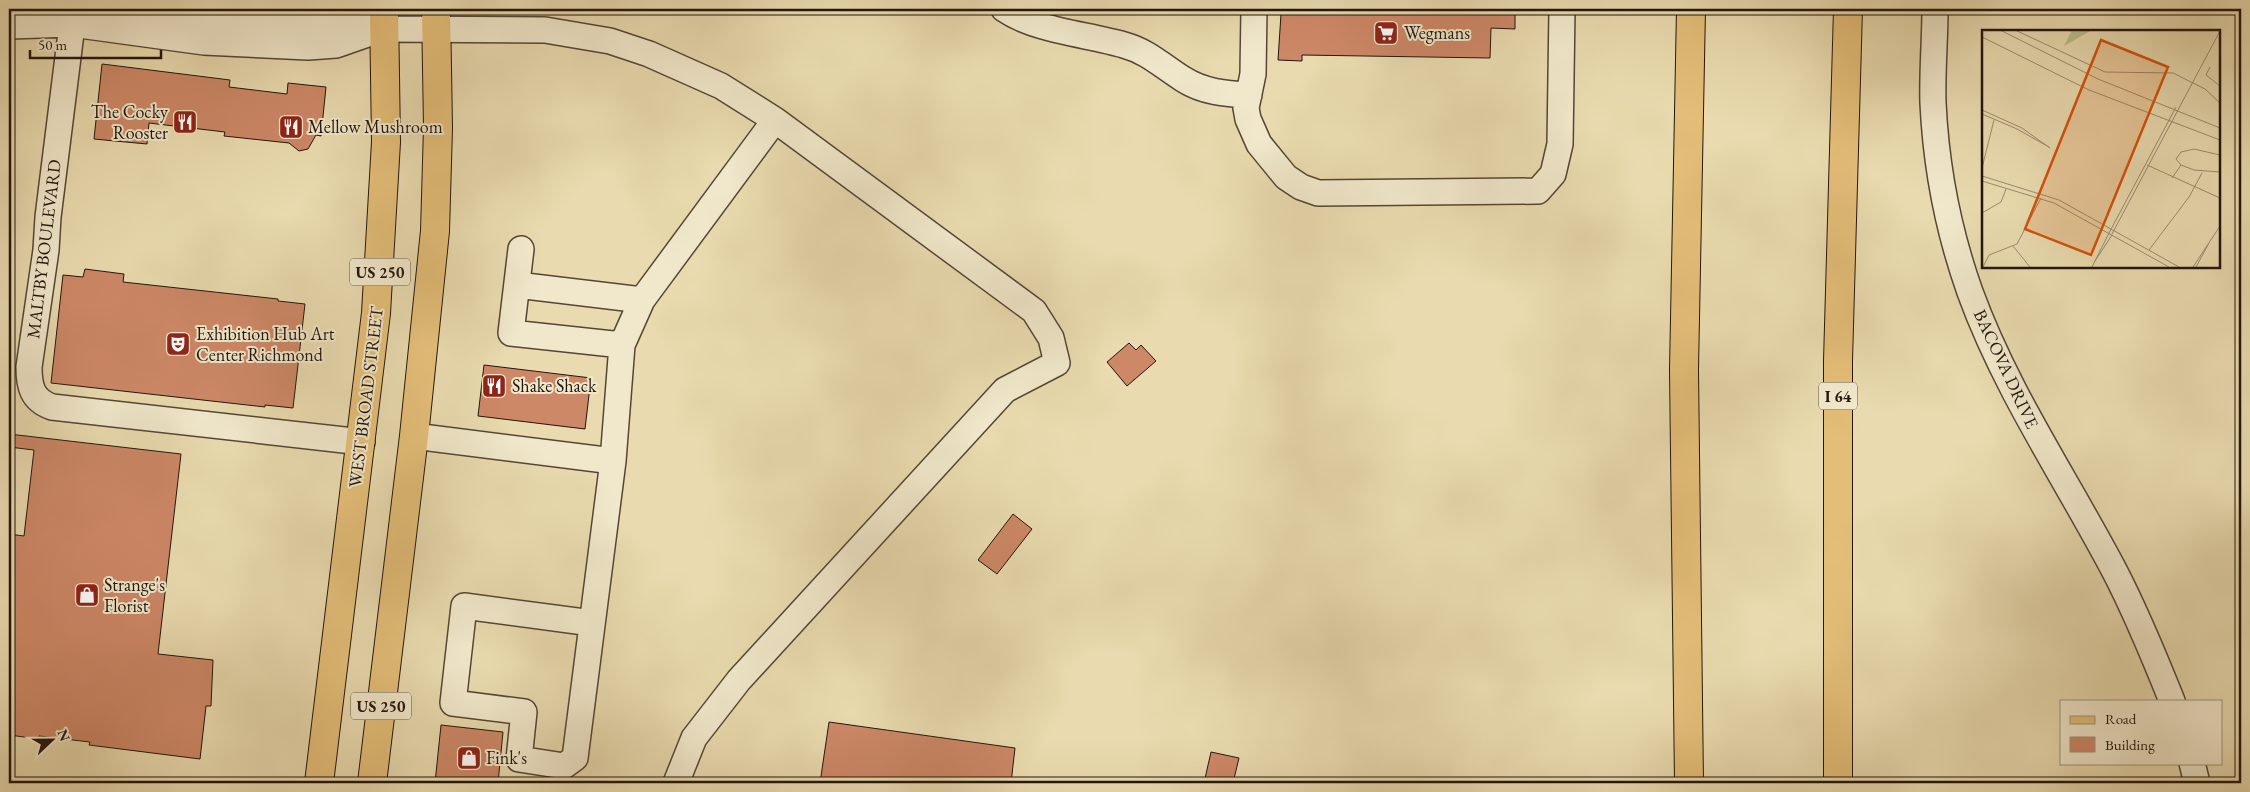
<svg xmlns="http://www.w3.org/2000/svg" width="2250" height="792" viewBox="0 0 2250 792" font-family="'EB Garamond',serif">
	<rect width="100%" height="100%" fill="#e9dbaf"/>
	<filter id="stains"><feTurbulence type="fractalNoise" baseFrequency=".004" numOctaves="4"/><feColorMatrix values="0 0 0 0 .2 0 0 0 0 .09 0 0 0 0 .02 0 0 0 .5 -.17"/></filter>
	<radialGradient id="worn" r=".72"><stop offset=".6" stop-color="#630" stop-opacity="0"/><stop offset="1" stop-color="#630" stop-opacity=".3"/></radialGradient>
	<path fill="#cd8867" stroke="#22150e" d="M1293,9H1515V29L1491,28L1490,58L1302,55V61L1278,60L1281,14H1293Z
		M102,64L230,80L229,87L287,94L288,83L326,87L321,136L316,135L308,149L299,151L289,143L224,136L225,132L149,123L147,144L94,139Z
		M85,269L124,274L123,282L278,299V301L305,304L293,408L265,405V407L51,383L63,275L83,277Z
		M1129,343L1136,350L1141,345L1156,361L1127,386L1107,362Z
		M484,365L591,378L585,429L478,416Z
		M9,434L181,454L158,654L213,660L211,706H206L200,759L89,745L90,742L39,736V739L9,735V534L24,536L34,450L9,447Z
		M1013,514L1032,529L997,574L978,560Z
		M829,722L1015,748L1011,783H820Z
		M441,725L503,732L498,783H435Z
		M1211,752L1239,758L1233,783H1204Z"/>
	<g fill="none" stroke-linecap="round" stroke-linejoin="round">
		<defs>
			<path id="minor" d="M74,9L48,217L46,250L29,367C29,386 32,400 52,407L362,442
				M110,9L255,23L290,24L337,21L384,29L545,30L610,41L649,54L721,86L775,120L1034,311L1051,338L1057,363L1005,390L739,680L694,738L676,783
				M1004,9C1036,31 1087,34 1124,45C1149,52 1162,66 1183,79C1203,92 1226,94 1249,95
				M1254,9L1253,74L1246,108L1248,119L1259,144L1286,177L1301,187L1318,193L1538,191L1553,174L1560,144L1562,9
				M1935,9C1935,40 1932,72 1933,103C1936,166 1949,233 1970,292C2006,391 2065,477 2114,570C2136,612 2154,656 2172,701
				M9,26L72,24L204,42L308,47L336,45L379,30
				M521,249L511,333L622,345
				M517,285L642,300
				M414,436L613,461L575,758L564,766L519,759L524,712L453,703L464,606L592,623
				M613,461L622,345L642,300L775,120
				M2192,763L2197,783"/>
			<path id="major" d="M319,783L376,313L386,142L384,9
				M372,783L414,436L435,231L438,128L436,9"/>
			<path id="highway" d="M1689,783L1684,370L1691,9
				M1838,783V361L1848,9"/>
		</defs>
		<use href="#minor" stroke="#544636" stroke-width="28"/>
		<use href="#major" stroke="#22150e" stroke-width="30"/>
		<use href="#highway" stroke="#22150e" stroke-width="30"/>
		<use href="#minor" stroke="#f1e8cb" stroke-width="25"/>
		<use href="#major" stroke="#e4be78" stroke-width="28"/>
		<use href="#highway" stroke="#e4be78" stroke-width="28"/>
	</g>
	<defs>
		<symbol id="supermarket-square" viewBox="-11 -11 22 22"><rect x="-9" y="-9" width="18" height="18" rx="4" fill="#8f2418" stroke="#f1e8cb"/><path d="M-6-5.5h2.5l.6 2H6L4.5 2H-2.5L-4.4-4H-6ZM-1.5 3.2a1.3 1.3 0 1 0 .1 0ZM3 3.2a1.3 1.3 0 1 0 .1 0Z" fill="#fff"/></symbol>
		<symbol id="restaurant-square" viewBox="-11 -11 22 22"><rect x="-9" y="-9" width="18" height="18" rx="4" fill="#8f2418" stroke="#f1e8cb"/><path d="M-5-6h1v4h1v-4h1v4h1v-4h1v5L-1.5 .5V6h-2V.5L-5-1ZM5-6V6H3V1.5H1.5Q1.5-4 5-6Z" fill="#fff"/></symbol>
		<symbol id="theatre-square" viewBox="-11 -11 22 22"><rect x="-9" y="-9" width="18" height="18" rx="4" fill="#8f2418" stroke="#f1e8cb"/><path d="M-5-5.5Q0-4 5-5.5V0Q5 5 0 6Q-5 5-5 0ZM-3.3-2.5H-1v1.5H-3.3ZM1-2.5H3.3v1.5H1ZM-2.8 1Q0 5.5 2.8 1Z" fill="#fff"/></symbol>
		<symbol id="shop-square" viewBox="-11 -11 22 22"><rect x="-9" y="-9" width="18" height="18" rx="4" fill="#8f2418" stroke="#f1e8cb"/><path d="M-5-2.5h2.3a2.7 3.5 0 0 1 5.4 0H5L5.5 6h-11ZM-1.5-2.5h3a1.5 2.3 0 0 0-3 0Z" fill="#fff"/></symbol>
	</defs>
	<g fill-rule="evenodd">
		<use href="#supermarket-square" x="1372" y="19" width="28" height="28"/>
		<use href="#restaurant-square" x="171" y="108" width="28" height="28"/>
		<use href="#restaurant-square" x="277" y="113" width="28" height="28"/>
		<use href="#theatre-square" x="164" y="330" width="28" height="28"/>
		<use href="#restaurant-square" x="480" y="372" width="28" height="28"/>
		<use href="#shop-square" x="73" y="581" width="28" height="28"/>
		<use href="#shop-square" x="455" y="744" width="28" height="28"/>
	</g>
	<g text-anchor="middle" stroke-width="4" stroke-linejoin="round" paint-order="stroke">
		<g fill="#f1e8cb" stroke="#605447" stroke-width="1">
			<rect x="350" y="258.5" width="60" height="27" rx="4"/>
			<rect x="1819" y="382.5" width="38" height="27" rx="4"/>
			<rect x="351" y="692.5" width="60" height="27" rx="4"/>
		</g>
		<g font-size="16" font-weight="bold" fill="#22150e">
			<text x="380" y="278">US 250</text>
			<text x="1838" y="402">I 64</text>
			<text x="381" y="712">US 250</text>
		</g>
		<g font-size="18" fill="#22150e" stroke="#f1e8cb" text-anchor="start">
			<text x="1404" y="39">Wegmans</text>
			<text x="168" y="118" text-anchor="end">The Cocky<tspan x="168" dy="21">Rooster</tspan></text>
			<text x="308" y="133">Mellow Mushroom</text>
			<text x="196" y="340">Exhibition Hub Art<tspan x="196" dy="21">Center Richmond</tspan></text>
			<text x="512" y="392">Shake Shack</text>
			<text x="104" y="591">Strange's<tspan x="104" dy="21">Florist</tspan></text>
			<text x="486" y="764">Fink's</text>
		</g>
		<g font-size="18" fill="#22150e" stroke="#f1e8cb">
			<text transform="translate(44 249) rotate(-83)" y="6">MALTBY BOULEVARD</text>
			<text transform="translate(2006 369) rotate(65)" y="6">BACOVA DRIVE</text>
			<text transform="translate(366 397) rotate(-83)" y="6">WEST BROAD STREET</text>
		</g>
	</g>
	<g transform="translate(1982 30)">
		<rect width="238" height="238" fill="#e9dbaf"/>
		<path d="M90,0H110L82,16Z" fill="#b8c08a"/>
		<path fill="none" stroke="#998c6f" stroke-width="1" d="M18,0L116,49L238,98M33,0L123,42L191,43L223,59L238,73M0,7L107,60L238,110M228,37L224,45L238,56M0,80L40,98L68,118M0,84L35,99L67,117M238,125L212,119L199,122L194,129L199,135L212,140L238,142M165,135L238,168M0,138L12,90M0,146L77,170L197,237M190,148L199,135M0,151L72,173L187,237M0,183L19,172L24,159M127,203L194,77M130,204L238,1M31,216L48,237M167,220L207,167L220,143M113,231L130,205M1,237L7,225L35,214L59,168M110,237L127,203M211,237L238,196M214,237L227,213"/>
		<path fill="#d4520c" fill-opacity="0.15" stroke="#d4520c" stroke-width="2.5" d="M119,10L186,37L109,225L43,199Z"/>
		<rect width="238" height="238" fill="none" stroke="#22150e" stroke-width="2.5"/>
	</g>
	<rect width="2250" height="792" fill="none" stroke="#e9dbaf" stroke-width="30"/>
	<rect x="10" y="10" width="2230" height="772" fill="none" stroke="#22150e" stroke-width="2.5"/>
	<rect x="15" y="15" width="2220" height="762" fill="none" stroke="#22150e"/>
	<rect x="2060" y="700" width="162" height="65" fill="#f1e8cb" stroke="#9e947f"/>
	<rect x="2070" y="716" width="25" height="8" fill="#e4be78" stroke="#9e947f"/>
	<text x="2105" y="724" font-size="15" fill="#22150e">Road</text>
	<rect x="2070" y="737" width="25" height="15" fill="#cd8867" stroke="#9e947f"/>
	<text x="2105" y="750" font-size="15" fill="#22150e">Building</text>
	<g transform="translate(52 740) rotate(68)" stroke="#f1e8cb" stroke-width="4" paint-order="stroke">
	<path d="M0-4L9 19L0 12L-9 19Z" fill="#22150e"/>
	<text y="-8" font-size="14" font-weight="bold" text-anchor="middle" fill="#22150e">N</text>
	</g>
	<path d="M30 50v8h131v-8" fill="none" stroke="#22150e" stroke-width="2.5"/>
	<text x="38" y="50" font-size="15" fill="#22150e" stroke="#f1e8cb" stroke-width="4" paint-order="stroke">50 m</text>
	<rect width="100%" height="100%" filter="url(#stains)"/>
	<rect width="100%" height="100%" fill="url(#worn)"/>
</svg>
